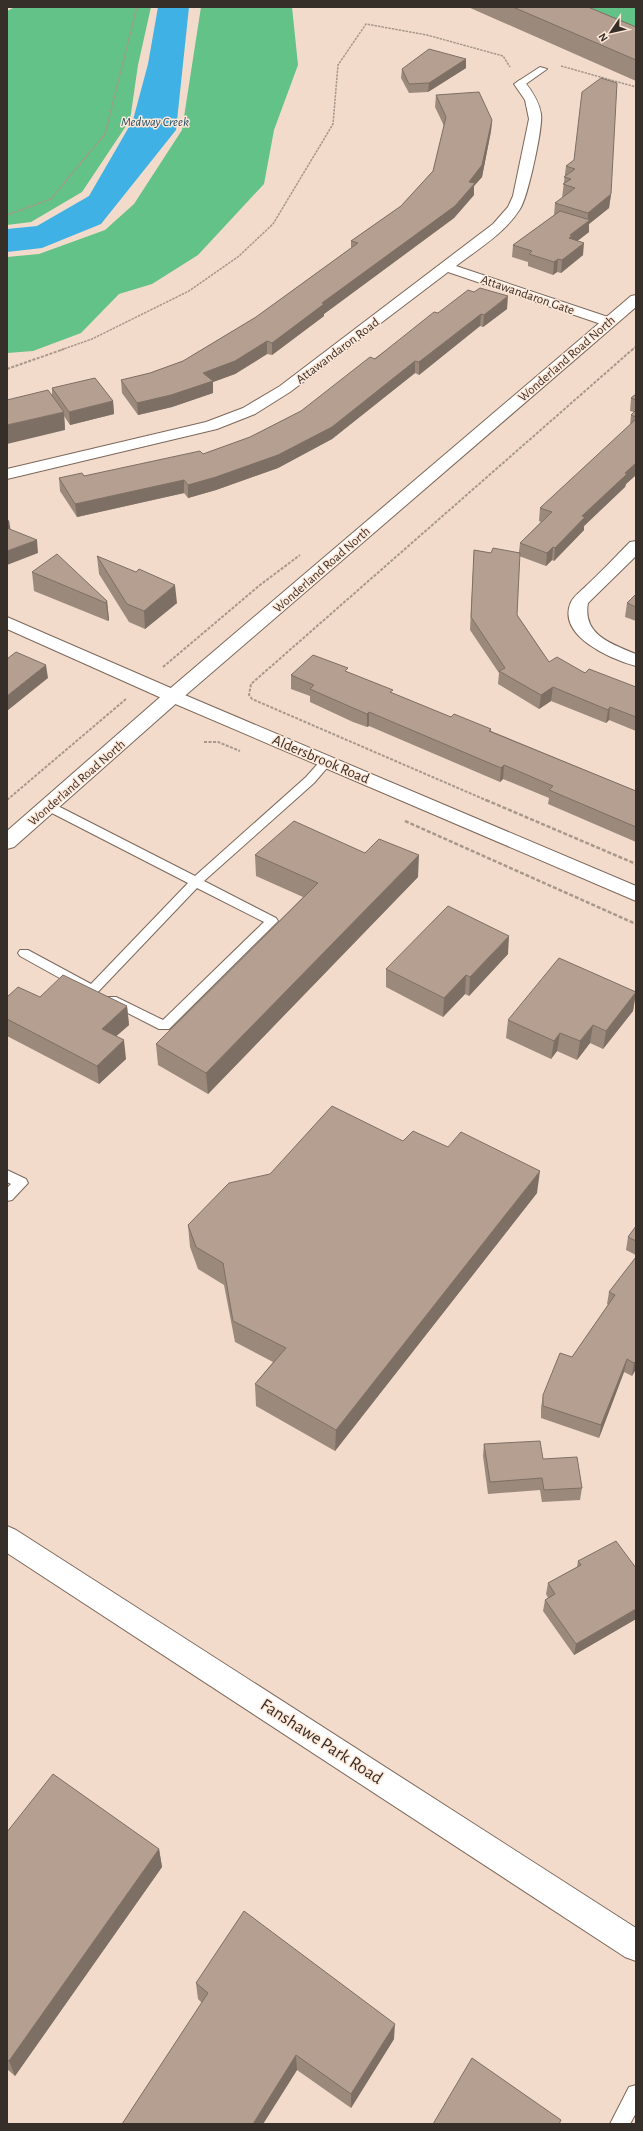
<svg xmlns="http://www.w3.org/2000/svg" width="643" height="2131" viewBox="0 0 643 2131" font-family="'Alegreya Sans',sans-serif">
	<rect width="100%" height="100%" fill="#f2dbcb"/>
	<path fill="#62c287" d="M15,7H151L138,65L130,120L82,192L31,222L7,225V11Z
		M201,7H292L298,65L274,130L264,184L198,255L152,284L119,294L81,333L33,351L7,353V257L39,254L105,230L134,204L182,130Z
		M570,7H636V48Z"/>
	<path fill="#3fb1e5" d="M158,7H189L176,130L101,224L42,248L7,252V229L37,226L89,196L133,120L148,64Z"/>
	<g fill="none" stroke-linecap="round" stroke-linejoin="round">
		<defs>
			<path id="lane" d="M540,67L547,69L523,86H517V82Z
				M327,757L333,761L314,783L204,881L276,918L278,921L169,1029H159L108,1003L106,1000L108,997H116L163,1020L264,922L197,888L96,994L92,996L20,956L18,953L20,950H28L91,984L188,883L44,809L42,806L44,803H52L195,876L306,777L323,758Z
				M7,1170L26,1179L28,1183L12,1200L7,1201V1188L11,1184L7,1182Z
				M636,2085V2113L630,2124H610L629,2087Z"/>
			<path id="street" d="M520,80L524,81C532,91 539,101 541,114C543,127 528,197 520,209C505,233 478,249 456,266L614,319L616,322L614,325H604L448,272L290,392L255,414L217,429L7,479V469L206,422L243,408L280,386L493,224L508,207L513,196L529,119L525,100L514,84Z
				M636,541V556L588,603C582,635 612,644 636,654V666C611,659 556,636 571,602C574,596 581,591 586,586C601,572 615,557 630,542Z
				M7,617L180,692L182,696L180,700L173,702L166,700L7,629Z"/>
			<path id="secondary" d="M173,690L636,886V901L166,700L164,696L166,692Z
				M7,1526L16,1530L636,1928V1961L625,1957L7,1553Z"/>
			<path id="primary" d="M636,295V307L180,700L14,847L7,849V831L166,692L631,296Z"/>
		</defs>
		<use href="#lane" stroke="#7c685a" stroke-width="2"/>
		<use href="#street" stroke="#7c685a" stroke-width="2"/>
		<use href="#secondary" stroke="#7c685a" stroke-width="2"/>
		<use href="#primary" stroke="#7c685a" stroke-width="2"/>
		<path stroke="#a8978b" stroke-width="1.5" stroke-dasharray="2.5 1" stroke-linecap="butt" d="M561,66L636,87
			M7,215L51,199L105,134L137,7
			M61,350L92,339L189,291L239,256L273,224L333,124L338,65L366,24L427,35L503,56L510,67
			M632,350L636,346"/>
		<path stroke="#a8978b" stroke-width="2" stroke-dasharray="3 1.5" stroke-linecap="butt" d="M7,369L64,349
			M163,667L260,585L300,555
			M204,742H218L240,751
			M7,800L126,699
			M488,801L252,699L249,695L251,684L633,349"/>
		<path stroke="#a8978b" stroke-width="2.5" stroke-dasharray="4 2" stroke-linecap="butt" d="M486,800L636,864
			M405,821L636,924"/>
		<use href="#lane" fill="#fff" fill-rule="evenodd"/>
		<use href="#street" fill="#fff" fill-rule="evenodd"/>
		<use href="#secondary" fill="#fff" fill-rule="evenodd"/>
		<use href="#primary" fill="#fff" fill-rule="evenodd"/>
	</g>
	<path fill="#9b897c" d="M468,7H588L636,27V81Z
		M466,59V68L428,92L409,93L401,78L402,69Z
		M436,95L492,120L491,131L482,177L474,186V195L454,218L324,314V316L272,355L267,354L235,374L213,382V393L172,407L138,415L122,393L121,380L150,373L183,361L256,317L351,248V241L401,206L433,171L444,126L435,107Z
		M574,160L611,194L609,208L589,224V232L577,241L583,255L561,273L557,272L553,275L528,266V262L512,257L513,245L554,215L555,203L562,198L566,166Z
		M507,309L483,327L480,326L419,375L415,373L332,439L278,468L216,490L188,498L184,493L77,517L60,491L59,478L84,476L203,454L250,437L301,411L438,313Z
		M52,388L113,401L114,414L70,425L64,416L65,430L52,396Z
		M636,394V475L626,484L625,487L584,526V530L554,561L552,560L546,566L519,556L517,615L549,662L636,687V731L609,720L606,723L551,701L539,709L498,684L499,673L470,630L474,550L491,553L519,552L520,543L541,522L539,521L540,508L630,425L631,415L634,412L630,411L631,398Z
		M97,556L177,603L145,629L129,622L99,574Z
		M32,572L107,601L109,620L108,621L34,591Z
		M636,594V621L625,617L627,603Z
		M348,672L392,694L451,717L491,729V731L636,791V842L548,804L549,798L503,779L500,782L369,726L367,727L353,722L310,702V696L291,689V675Z
		M365,853L418,877L208,1094L158,1065L156,1044L303,897L256,876L255,855Z
		M508,954L469,996L465,994L443,1017L386,987V969Z
		M636,992L633,1011L603,1049L590,1043L577,1060L557,1051L551,1059L506,1038L508,1020Z
		M7,997H40L127,1006L129,1025L116,1036L126,1059L99,1084L7,1036Z
		M403,1141L537,1193L335,1451L256,1406L255,1384L273,1362L235,1342L224,1285L198,1269L190,1247L188,1225L270,1174Z
		M636,1226V1255L626,1250L628,1237Z
		M636,1257V1369L632,1376L624,1372L599,1438L541,1418V1408L543,1395L572,1357L608,1305L607,1304L609,1292Z
		M484,1444L543,1459L582,1488L580,1500L542,1502L540,1490L488,1494L483,1456Z
		M578,1561L636,1568V1619L574,1655L543,1611L545,1600L548,1598L546,1594L548,1583L577,1567Z
		M7,1832L159,1849L162,1867L15,2076L7,2069Z
		M196,1983L394,2039L351,2108L297,2070L263,2124H122L202,2003L198,1999Z"/>
	<path fill="#7e6f65" d="M466,59V68L428,92L429,83Z
		M492,120L491,131L482,177L474,186V195L454,218L324,314V316L272,355V343L322,303L469,182Z
		M611,194L609,208L589,224V232L571,246L569,238L570,235L588,221V213Z
		M584,243L583,255L561,273L562,260Z
		M558,259L557,272L553,275L554,262Z
		M508,296L507,309L483,327L484,315Z
		M481,314L480,326L419,375V362Z
		M267,341V354L235,374L213,382V393L172,407L138,415L137,403L203,373Z
		M415,361V373L332,439L278,468L216,490L188,498V485Z
		M113,401L114,414L70,425L69,412Z
		M64,412L65,430L7,444V425Z
		M636,463V475L626,484L625,487L584,526V530L554,561L555,548L582,516L625,473Z
		M184,480V493L77,517L75,504Z
		M9,520L11,533L7,534V521Z
		M37,540L38,553L7,565V551Z
		M553,547L552,560L546,566L547,553Z
		M175,585L177,603L145,629L144,611Z
		M107,601L109,620L108,621L106,603Z
		M46,665L48,678L7,711V696Z
		M553,687L551,701L539,709L541,695Z
		M610,707L609,720L606,723L608,710Z
		M369,712V726L367,727V714Z
		M504,765L503,779L500,782L501,768Z
		M419,855L418,877L208,1094L206,1073Z
		M509,936L508,954L469,996L470,977Z
		M466,975L465,994L443,1017L444,998Z
		M636,992L633,1011L603,1049L606,1031Z
		M127,1006L129,1025L104,1047L102,1029Z
		M593,1025L590,1043L577,1060L580,1041Z
		M560,1033L557,1051L551,1059L554,1041Z
		M124,1040L126,1059L99,1084L97,1066Z
		M540,1171L537,1193L335,1451L336,1430Z
		M627,1359L624,1372L599,1438L601,1425Z
		M636,1361V1369L632,1376L634,1363Z
		M636,1609V1619L574,1655L576,1644Z
		M159,1849L162,1867L15,2076L9,2061Z
		M395,2024L394,2039L351,2108V2094Z
		M296,2055L297,2070L263,2124H253Z"/>
	<path fill="#b49f90" stroke="#7e6f65" d="M513,7H588L636,27V60Z
		M429,49L466,59L429,83L409,84L402,69Z
		M601,78L617,83L611,194L588,213L555,203L575,188L563,184L571,179L564,177L575,169L566,166L574,160L582,92Z
		M479,92L492,120L482,165L469,182L475,183L455,206L322,303L324,304L272,343L267,341L235,361L203,373L213,381L171,395L137,403L121,380L150,373L183,361L256,317L358,243L351,241L401,206L433,171L446,117L436,95Z
		M560,211L590,220L570,235L572,236L569,238L584,243L562,260L558,259L554,262L529,254L532,251L513,245Z
		M480,288L508,296L484,315L481,314L419,362L415,361L332,427L278,455L216,477L188,485L184,480L75,504L59,478L82,473L84,476L200,451L203,454L250,437L301,411L370,357L375,359L434,312L438,313L468,290L474,292Z
		M95,378L113,401L69,412L52,388Z
		M48,390L64,412L7,425V400Z
		M636,394V400L631,398Z
		M636,410V417L631,415Z
		M636,419V463L625,473L627,474L582,516L585,517L555,548L553,547L547,553L520,543L552,512L540,508Z
		M7,528L37,540L7,551Z
		M493,548L520,553L517,615L549,662L557,657L585,673L589,669L636,687V717L610,707L608,710L553,687L541,695L499,671L505,668L471,617L474,550L491,553Z
		M57,554L107,601L106,603L32,572Z
		M97,556L136,572L139,569L175,585L144,611L127,604Z
		M636,594V607L627,603Z
		M16,652L46,665L7,696V659Z
		M313,655L348,668L345,671L393,690L390,692L451,717L454,714L491,729L489,731L636,791V827L549,790L553,786L504,765L501,768L369,712L367,714L353,708L310,689L314,685L291,675Z
		M294,821L365,853L379,839L419,855L206,1073L156,1044L318,883L255,855Z
		M448,906L509,936L470,977L466,975L444,998L386,969Z
		M559,958L636,992L606,1031L593,1025L580,1041L560,1033L554,1041L508,1020Z
		M63,975L127,1006L102,1029L124,1040L97,1066L7,1019V997L18,987L40,997Z
		M332,1106L403,1141L413,1131L448,1147L461,1132L540,1171L336,1430L255,1384L286,1348L233,1321L223,1263L196,1247L188,1225L229,1183L270,1174Z
		M636,1226V1241L628,1237Z
		M636,1257V1361L634,1363L627,1359L601,1425L543,1406V1395L560,1353L572,1357L615,1295L609,1292Z
		M540,1441L543,1459L577,1457L582,1488L544,1490L542,1478L490,1482L484,1444Z
		M616,1541L636,1568V1609L576,1644L545,1600L555,1594L548,1583L581,1565L578,1561Z
		M53,1774L159,1849L9,2061L7,2059V1832Z
		M244,1911L395,2024L351,2094L296,2055L253,2124H122L208,1993L196,1983Z
		M472,2058L561,2120L559,2124H433Z"/>
	<g text-anchor="middle" stroke-width="3" stroke-linejoin="round" paint-order="stroke">
		<g font-size="13" font-style="italic" fill="#235067" stroke="#ffe8d8">
			<text x="155" y="126">Medway Creek</text>
		</g>
		<g font-size="13" fill="#362e28" stroke="#ffe8d8">
			<text transform="translate(528 294) rotate(19)" y="5">Attawandaron Gate</text>
			<text transform="translate(337 350) rotate(-37)" y="5">Attawandaron Road</text>
			<text transform="translate(566 358) rotate(-41)" y="5">Wonderland Road North</text>
			<text transform="translate(321 569) rotate(-41)" y="5">Wonderland Road North</text>
			<text transform="translate(76 782) rotate(-41)" y="5">Wonderland Road North</text>
		</g>
		<g font-size="15" fill="#362e28" stroke="#ffe8d8">
			<text transform="translate(321 759) rotate(23)" y="5">Aldersbrook Road</text>
		</g>
		<g font-size="18" fill="#362e28" stroke="#ffe8d8">
			<text transform="translate(322 1741) rotate(33)" y="6">Fanshawe Park Road</text>
		</g>
	</g>
	<rect width="643" height="2131" fill="none" stroke="#362e28" stroke-width="16"/>
	<g transform="translate(611 32) rotate(236)" stroke="#ffe8d8" stroke-width="3" paint-order="stroke">
	<path d="M0-3L7 15L0 10L-7 15Z" fill="#362e28"/>
	<text y="-6" font-size="11" font-weight="bold" text-anchor="middle" fill="#362e28">N</text>
	</g>
</svg>
